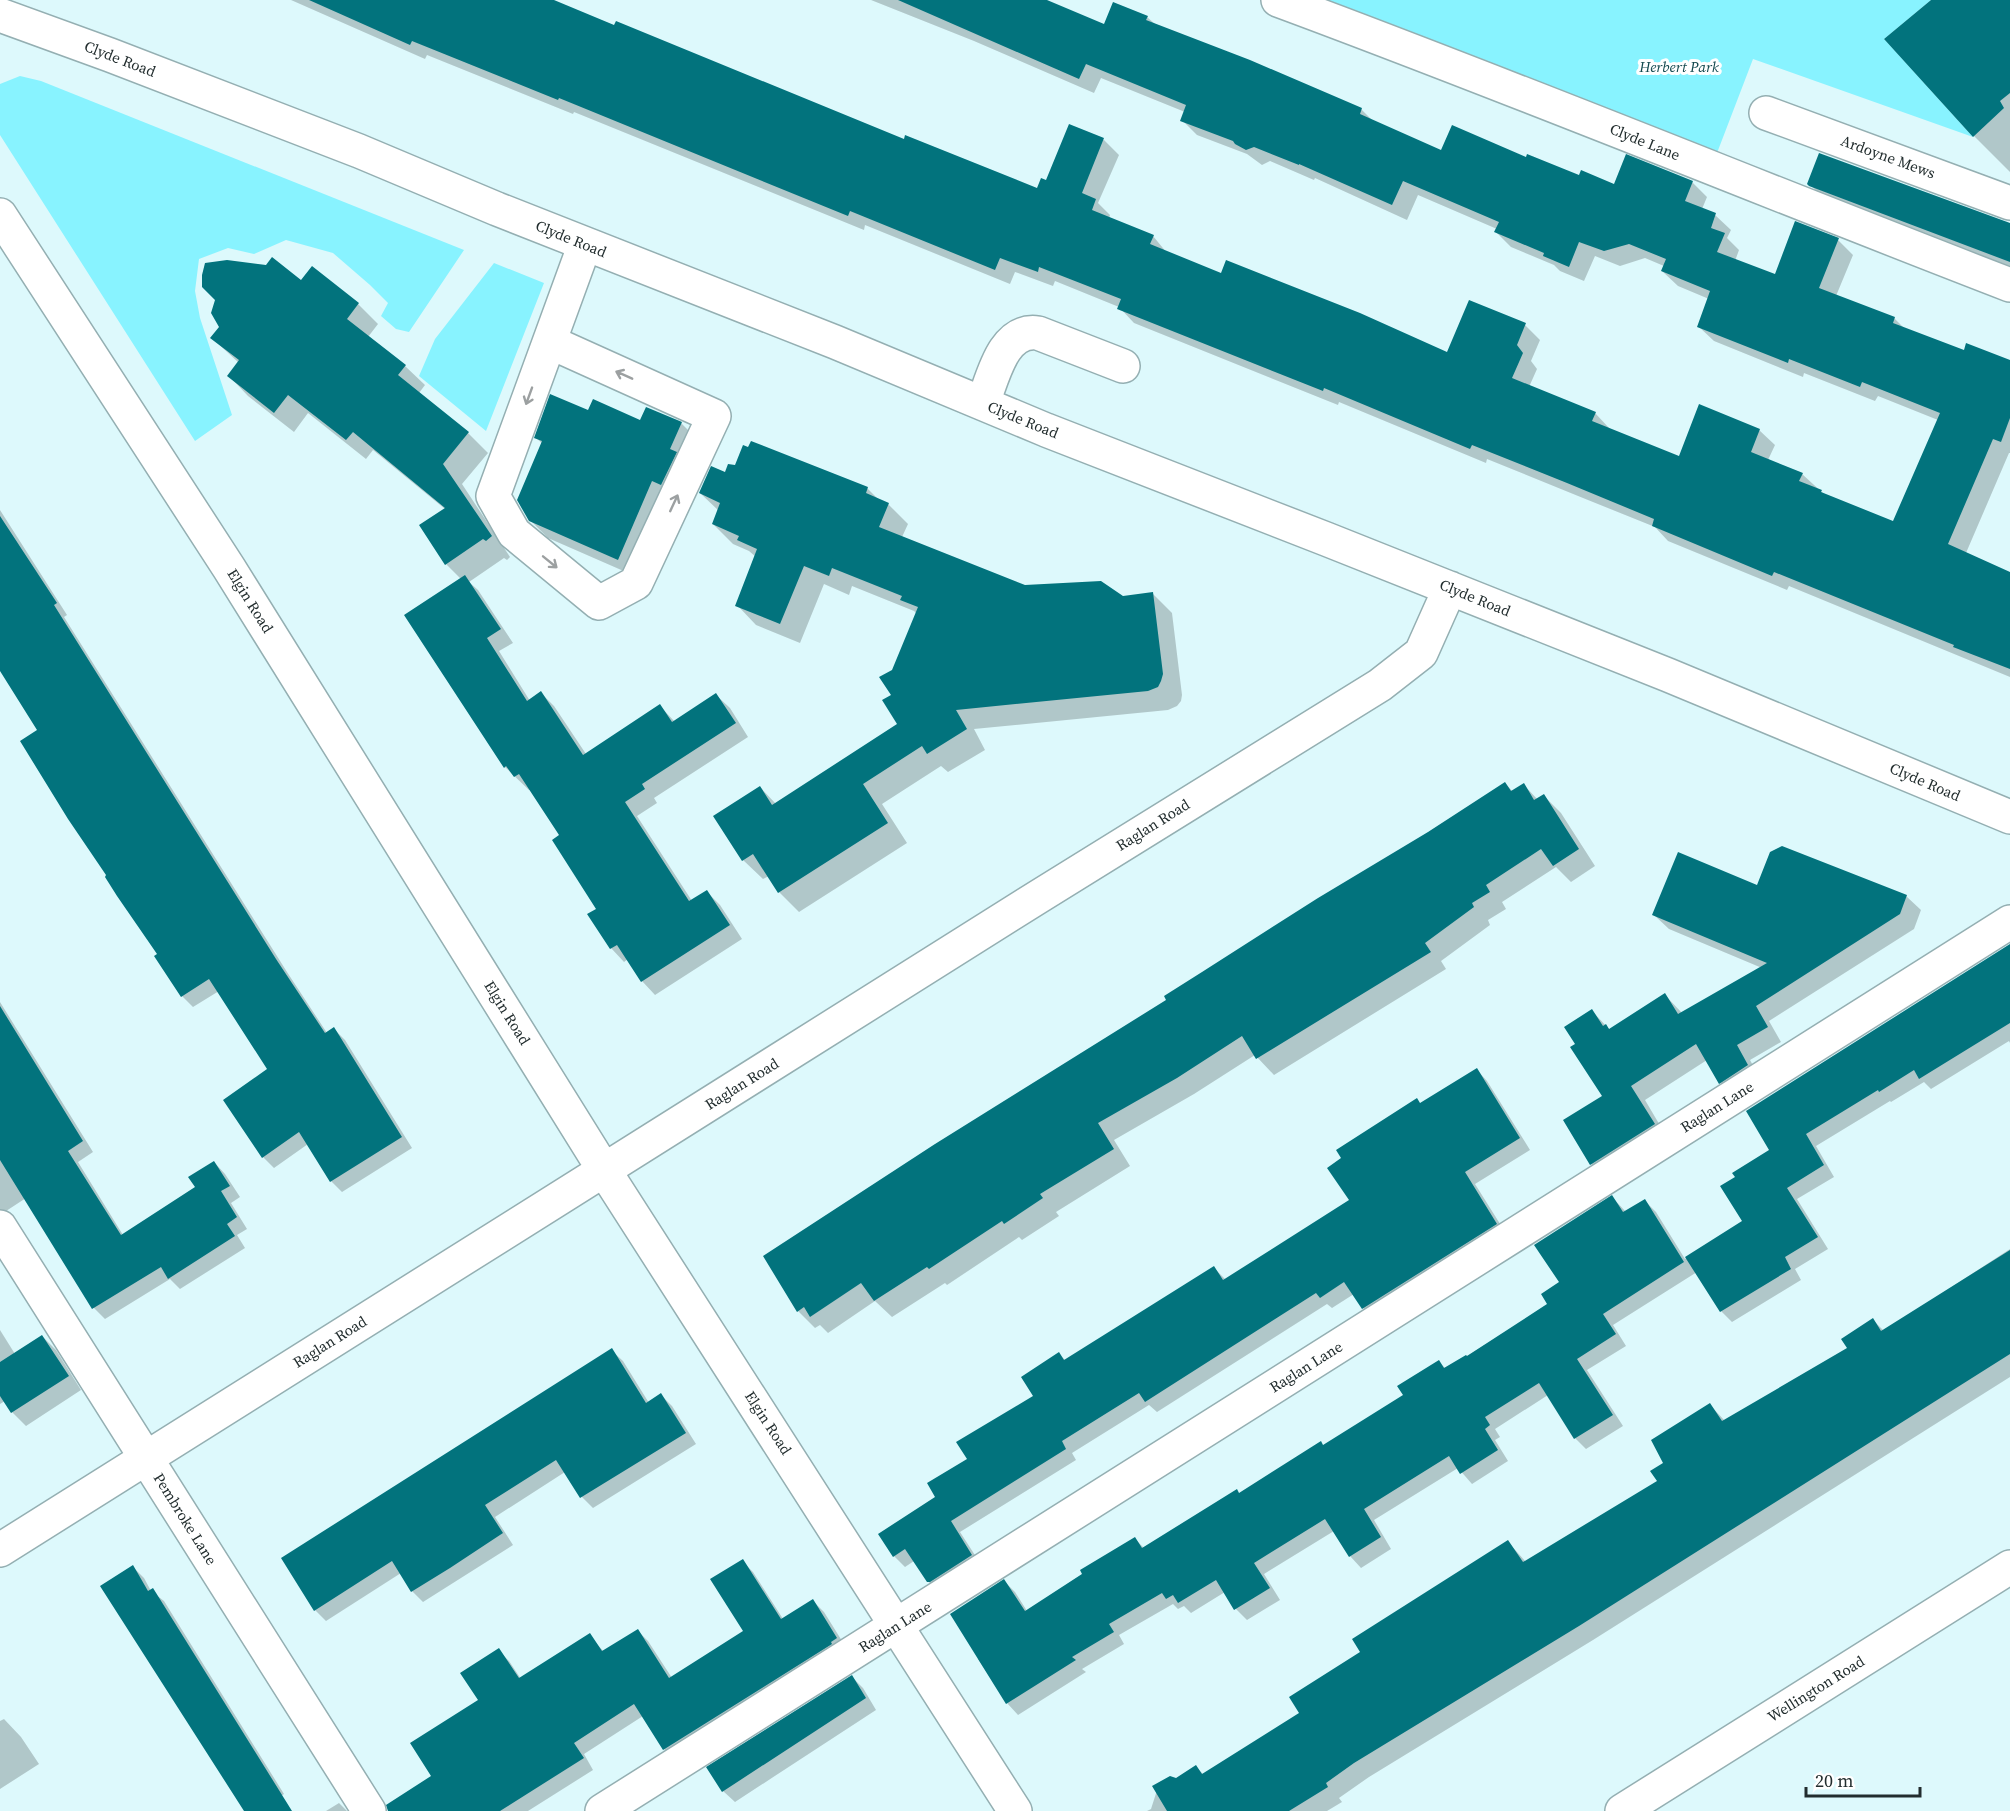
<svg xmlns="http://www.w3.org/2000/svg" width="2010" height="1811" viewBox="0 0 2010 1811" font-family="'Source Serif 4',serif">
	<rect width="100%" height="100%" fill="#ddf9fc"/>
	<path fill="#88f3ff" d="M1326,0H1931L1884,39L1973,137L1753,59L1717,153Z
		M20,76L41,81L464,250L409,332L396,329L381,316L388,303L370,285L333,253L286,240L254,254L228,248L199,259L195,291L200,318L232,415L195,441L0,135V84Z
		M494,263L544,283L486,431L419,376L435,339Z"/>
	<path fill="#0003" d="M291,0H550L905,141L1038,190L1047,182L1070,126L1104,140L1119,155L1098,203L1110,215L1109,219L1153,236L1167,253L1222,275L1448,354L1525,325L1540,340L1531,361L1537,369L1529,387L1595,413L1610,429L1680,458L1759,430L1775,445L1768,460L1802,474L1825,495L1894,523L1938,420L1878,396L1875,401L1804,373L1803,377L1714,341L1698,326L1709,299L1678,286L1662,271L1664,266L1645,258L1620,266L1595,256L1584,281L1560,271L1554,265L1511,247L1496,232L1497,229L1418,195L1407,220L1315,178L1314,180L1270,161L1262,165L1247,154L1197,135L1182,120L1185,112L1101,78L1094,93L974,41L871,0H1044L1105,26L1147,17L1155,24L1361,109L1373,121L1442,152L1526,159L1580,177L1615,186L1692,182L1707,197L1702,209L1715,215L1731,230L1727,238L1739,250L1735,261L1775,276L1838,240L1853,255L1836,296L1894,318L1905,329L1965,352L2010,362V453H2009L1966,553L2010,573V677L1789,586L1787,590L1668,541L1655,527L1583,498L1487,459L1486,463L1339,402L1338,405L1134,323L1119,307L1055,281L1053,286L1015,272L1010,284L865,225L864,230L574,112L573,114L427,55L425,59Z
		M1934,0H2010V172L1974,136L1886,39Z
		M1809,184L2010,225V267L1819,193Z
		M302,282L335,285L358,304L378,324L368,337L405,366L425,385L419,393L468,433L488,453L462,484L510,557L507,560L504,558L469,582L478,590L513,643L499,651L530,701L541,693L554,706L586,754L660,706L675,722L716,695L730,708L748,737L654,798L657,803L637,816L692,901L707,892L720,905L742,939L655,995L642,981L628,959L624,962L611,948L598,909L561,835L531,789L529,790L505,767L461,579L446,564L445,509L373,450L366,459L308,413L294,432L248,396L229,376L239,363L212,338Z
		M589,412L641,422L681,423L698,440L635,576L548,538L530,520L543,444L536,438Z
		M726,474L867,488L880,501L888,504L908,524L902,537L1024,586L1123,597L1152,593L1172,613L1182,695L1181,701L1177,706L1168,710L974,729L985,750L948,772L941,766L882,804L907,843L799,912L779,892L769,876L763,879L743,860L760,787L776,804L899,725L893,695V671L917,614L914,611L852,586L849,595L824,584L800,643L756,625L737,605L756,557L749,551L733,544L713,524L719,511L700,493Z
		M0,510L67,615L64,617L287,972L327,1033L334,1029L345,1040L412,1148L342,1192L331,1181L308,1144L274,1168L263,1157L269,1070L219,991L193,1007L182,996L159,954L109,876L39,731L0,660Z
		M1505,783L1513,792L1524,785L1538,800L1544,796L1561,813L1595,866L1571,882L1556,867L1502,902L1506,909L1488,920L1490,925L1441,961L1446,969L1274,1075L1255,1055L1194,1094L1114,1140L1130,1166L1056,1212L1059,1216L1022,1240L1019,1237L947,1285L945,1283L892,1317L875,1301L828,1333L820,1325L815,1328L798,1311L765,1256L1168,1000Z
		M1758,887L1906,896L1921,910L1914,929L1769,1021L1781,1042L1750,1060L1761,1080L1735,1097L1720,1083L1707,1060L1645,1100L1668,1139L1605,1179L1591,1164L1604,1097L1577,1045L1592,1011L1610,1030L1665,995L1682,1013L1762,968L1669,929L1654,915Z
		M2010,946V1043L2009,1041L1931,1089L1924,1082L1891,1102L1890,1101L1816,1146L1834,1177L1797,1199L1828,1249L1795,1269L1801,1280L1732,1322L1721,1311L1697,1272L1613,1325L1626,1346L1587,1370L1623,1426L1586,1449L1575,1438L1548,1395L1495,1429L1500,1437L1495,1440L1508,1461L1472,1484L1458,1468L1374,1520L1391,1549L1361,1568L1350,1556L1334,1531L1264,1574L1280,1600L1247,1620L1236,1609L1225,1592L1191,1613L1184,1606L1178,1609L1173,1604L1119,1635L1124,1644L1082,1669L1086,1672L1018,1715L1007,1703L978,1659L1004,1581L1015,1592L1027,1611L1135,1539L1144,1548L1324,1446L1405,1396L1439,1362L1446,1369L1549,1305L1612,1197L1626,1212L1645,1201L1656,1212L1685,1259L1744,1221L1737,1177L1771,1151Z
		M0,1002L93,1152L78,1162L123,1235L197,1187L214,1162L225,1174L240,1197L231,1203L247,1229L237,1235L245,1248L180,1289L170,1279L105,1319L94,1308L26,1198L0,1215Z
		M1477,1070L1487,1081L1530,1150L1475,1184L1507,1235L1374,1319L1363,1308L1354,1294L1332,1308L1327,1304L1157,1412L1149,1405L1072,1453L1076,1460L960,1532L982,1566L939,1593L928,1581L914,1561L905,1567L894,1556L937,1498L969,1459L1035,1396L1059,1354L1066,1361L1214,1268L1226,1280L1351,1201L1421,1104Z
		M2010,1249V1377L1593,1640L1369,1777L1339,1798L1342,1802L1327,1811H1147L1151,1809L1159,1784L1176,1779L1196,1767L1203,1774L1301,1714L1362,1653L1508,1542L1526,1562L1659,1481L1665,1463L1710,1405L1725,1421L1849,1349L1873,1320L1884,1331Z
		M0,1330L15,1354L42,1336L56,1350L81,1390L26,1426L12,1412L5,1401L0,1404Z
		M611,1350L623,1361L649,1403L661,1395L672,1406L696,1444L593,1508L582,1497L565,1472L495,1517L513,1545L423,1602L412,1591L401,1573L326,1621L315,1610Z
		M742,1561L753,1572L783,1619L813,1601L824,1612L847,1649L675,1759L664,1749L643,1716L584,1754L593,1770L528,1811H419L433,1777L480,1701L498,1650L509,1661L521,1679L589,1635L604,1652L638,1631L648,1641L672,1678L745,1631Z
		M133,1567L144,1578L151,1591L164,1601L284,1794L257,1811H248Z
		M852,1677L863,1688L876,1710L735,1802L723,1791Z
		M4,1719L21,1737L39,1764L0,1789V1721Z
		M339,1803L347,1811H326Z"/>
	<path fill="#02737d" d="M309,0H554L614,25L616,21L904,139L905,135L1037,188L1041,178L1046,180L1069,124L1104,138L1082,193L1096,199L1092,210L1154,235L1150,244L1221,273L1226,260L1360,313L1447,352L1469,300L1526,323L1517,345L1523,353L1512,378L1596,412L1592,421L1679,456L1699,404L1760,429L1751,452L1803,473L1799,481L1822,490L1821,492L1893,521L1940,413L1862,382L1860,387L1789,359L1788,363L1697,327L1710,291L1661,271L1666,259L1629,244L1604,251L1579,242L1569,267L1543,256L1544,253L1494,232L1499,222L1403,181L1392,205L1299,164V165L1254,147L1246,150L1235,144L1233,141L1180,121L1186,105L1086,64L1079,79L898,0H1047L1104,24L1113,2L1148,16L1146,20L1250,60L1362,108L1360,114L1441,150L1452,125L1526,157L1527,154L1579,175L1581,170L1614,184L1626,154L1693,181L1685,201L1716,213L1711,228L1725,233L1717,252L1775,274L1795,221L1839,238L1819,288L1895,317L1893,323L1964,350L1966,343L2010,360V418L2001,442L1993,439L1948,544L2010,572V669L1953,647L1954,645L1774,572L1772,576L1652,526L1654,519L1567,483L1472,445L1470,449L1324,388L1323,391L1117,309L1121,299L1039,267L1038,272L1000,258L995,270L850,211L848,216L559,98L558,100L412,41L410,45Z
		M1931,0H2010V93L2000,101L2004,108L1973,137L1884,39Z
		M1819,153L2010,223V262L1809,186L1807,184Z
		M272,257L301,280L312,266L359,303L347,319L406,365L398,375L469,432L443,464L492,536L486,541L483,539L445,565L419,525L445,508L353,432L346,440L288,395L274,413L227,376L239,360L210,338L219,327L211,313L215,300L202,287V275L205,263L227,260L266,265Z
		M550,394L588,410L593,399L640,420L646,407L682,422L670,449L677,452L661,485L652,481L618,560L529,521L517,500L542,441L534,438Z
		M751,441L868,487L866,493L889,503L879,527L1025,585L1101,581L1123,596L1153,592L1163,674L1161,681L1158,687L1148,691L956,710L967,729L927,754L922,746L863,784L888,823L778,893L753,854L742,861L713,816L760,786L772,805L897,724L882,700L891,695L879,677L892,670L918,607L900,600L902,596L832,568L829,576L804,566L780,624L735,606L757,549L737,540L739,536L712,524L720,503L699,493L711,466L725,472L728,464L735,465L743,445L748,447Z
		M0,516L57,603L54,605L276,959L325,1033L334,1027L402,1137L330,1182L299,1132L262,1158L223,1100L267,1069L209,979L181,997L154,956L157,954L117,896L105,877L106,875L68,819L20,741L37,730L0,671Z
		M465,575L501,629L487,638L527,701L541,691L583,755L660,704L672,722L716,693L736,723L642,784L645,789L625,802L689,901L707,890L730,925L641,982L617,945L610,949L587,914L596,909L552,840L559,835L519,774L514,777L506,766L504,768L404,615Z
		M1505,782L1511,791L1524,783L1534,800L1544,794L1579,849L1553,866L1541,849L1486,885L1490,892L1472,903L1474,907L1425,943L1431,952L1256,1059L1242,1036L1177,1078L1098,1123L1114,1149L1040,1194L1043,1198L1004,1224L1002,1221L929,1269L927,1267L874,1301L861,1283L810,1317L804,1307L797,1312L763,1256L935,1144L1166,1000L1164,996L1202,972L1318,898L1428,832Z
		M1782,846L1907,895L1900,914L1756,1006L1768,1027L1737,1045L1748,1065L1719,1084L1696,1044L1631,1086L1655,1124L1590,1165L1563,1120L1602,1096L1570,1047L1575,1044L1564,1027L1592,1009L1603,1026L1606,1024L1609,1029L1665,993L1678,1014L1767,963L1652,915L1678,852L1757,885L1770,852Z
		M2010,944V1023L1919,1079L1914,1070L1879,1092L1878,1090L1806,1134L1824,1165L1787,1188L1818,1237L1785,1257L1791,1269L1720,1312L1685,1257L1742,1221L1720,1186L1735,1177L1732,1173L1769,1150L1746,1111Z
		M0,1006L83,1141L68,1151L121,1235L195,1187L188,1177L214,1161L230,1186L221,1191L237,1217L227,1224L235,1236L168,1279L161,1267L92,1309L0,1160Z
		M1477,1068L1520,1138L1465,1172L1497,1224L1362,1309L1344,1282L1320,1298L1316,1293L1145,1402L1139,1393L1062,1441L1066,1449L951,1521L972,1555L930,1582H927L905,1549L893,1557L878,1534L935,1497L927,1483L967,1459L956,1442L1033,1396L1021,1377L1059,1352L1064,1360L1214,1266L1223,1280L1349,1200L1327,1168L1341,1158L1336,1150L1417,1098L1420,1103Z
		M1612,1195L1623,1212L1645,1199L1684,1262L1603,1314L1616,1334L1577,1359L1613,1415L1574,1439L1539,1383L1485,1417L1490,1425L1485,1429L1498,1450L1460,1474L1449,1456L1364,1509L1381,1537L1349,1557L1325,1519L1254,1563L1270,1588L1234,1610L1216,1580L1178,1603L1173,1595L1166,1599L1162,1593L1109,1624L1114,1632L1072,1657L1076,1660L1006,1704L950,1614L1004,1579L1025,1611L1082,1574L1080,1570L1135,1537L1142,1548L1237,1489L1239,1493L1321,1441L1323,1445L1403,1395L1397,1386L1439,1360L1444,1368L1466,1355L1467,1356L1547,1304L1541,1294L1559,1282L1534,1245Z
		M2010,1250V1354L1579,1626L1354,1763L1326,1783L1328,1787L1289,1811H1167L1152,1786L1170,1776L1176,1778L1196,1765L1202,1774L1299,1713L1289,1697L1360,1652L1352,1639L1508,1540L1523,1562L1657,1481L1650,1471L1663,1463L1651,1440L1710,1403L1722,1421L1847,1348L1841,1339L1873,1318L1881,1331Z
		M42,1335L69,1376L11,1413L0,1396V1362Z
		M612,1348L646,1403L661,1393L686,1433L580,1498L556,1460L485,1505L503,1533L450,1568L411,1592L392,1561L314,1611L281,1558Z
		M743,1559L781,1619L813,1599L837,1638L831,1642L832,1644L663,1750L634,1704L574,1743L584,1758L500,1811H388L386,1805L431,1776L410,1743L478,1700L460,1673L499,1648L519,1678L590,1633L602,1651L638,1629L669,1678L743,1631L710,1579Z
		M133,1565L148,1591L153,1588L292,1811H244L100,1586Z
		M852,1675L866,1698L722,1792L706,1767Z"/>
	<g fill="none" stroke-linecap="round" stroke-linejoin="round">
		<defs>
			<path id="minor" d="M1278,0C1524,91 1766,191 2010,285
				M0,15L110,55L359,151L497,209L835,342L1046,430L1326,539L1668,675L2010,817
				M1766,113L2010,203
				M0,215L229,568L604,1170L1015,1811
				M550,342L714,416L636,583L599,603L514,533L493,496L585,244
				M983,403C993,377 1003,328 1038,333L1123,366
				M0,1227L369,1811
				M0,1550L1038,897L1380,685L1421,653L1450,588
				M602,1811L2010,922
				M1622,1811L2010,1567"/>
		</defs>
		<use href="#minor" stroke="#94afb2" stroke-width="36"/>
		<use href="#minor" stroke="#fff" stroke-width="33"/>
	</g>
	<defs><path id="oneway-shaft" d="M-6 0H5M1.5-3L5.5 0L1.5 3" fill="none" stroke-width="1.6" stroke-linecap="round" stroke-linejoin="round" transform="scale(1.5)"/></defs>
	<g stroke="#9ca0a1">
		<use href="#oneway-shaft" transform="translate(624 375) rotate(-156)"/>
		<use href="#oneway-shaft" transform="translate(529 396) rotate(110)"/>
		<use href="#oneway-shaft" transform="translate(674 503) rotate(-65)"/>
		<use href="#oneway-shaft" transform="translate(550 562) rotate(39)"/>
	</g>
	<g text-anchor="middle" stroke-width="6" stroke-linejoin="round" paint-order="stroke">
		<g font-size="15" fill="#222d2e" stroke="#fff">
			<text transform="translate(120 59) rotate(21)" y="5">Clyde Road</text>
			<text transform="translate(1645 142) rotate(22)" y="5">Clyde Lane</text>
			<text transform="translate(1888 157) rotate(20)" y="5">Ardoyne Mews</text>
			<text transform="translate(571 239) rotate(22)" y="5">Clyde Road</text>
			<text transform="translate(1023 420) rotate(22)" y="5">Clyde Road</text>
			<text transform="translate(1475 598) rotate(22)" y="5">Clyde Road</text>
			<text transform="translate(250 601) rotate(58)" y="5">Elgin Road</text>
			<text transform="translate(1925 782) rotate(23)" y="5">Clyde Road</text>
			<text transform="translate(1153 825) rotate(-32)" y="5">Raglan Road</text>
			<text transform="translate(507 1013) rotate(58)" y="5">Elgin Road</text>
			<text transform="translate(742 1084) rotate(-32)" y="5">Raglan Road</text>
			<text transform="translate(1717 1107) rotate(-32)" y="5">Raglan Lane</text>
			<text transform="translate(330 1342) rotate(-32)" y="5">Raglan Road</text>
			<text transform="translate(1306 1367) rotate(-32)" y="5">Raglan Lane</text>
			<text transform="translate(768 1423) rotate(57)" y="5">Elgin Road</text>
			<text transform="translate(185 1519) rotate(58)" y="5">Pembroke Lane</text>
			<text transform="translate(895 1627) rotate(-32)" y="5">Raglan Lane</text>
			<text transform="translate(1816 1689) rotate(-32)" y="5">Wellington Road</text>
		</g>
		<g font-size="15" font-style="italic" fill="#12484e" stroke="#fff">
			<text x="1679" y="72">Herbert Park</text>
		</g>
	</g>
	<path d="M1806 1787v9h114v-9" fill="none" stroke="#222d2e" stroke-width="3"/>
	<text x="1815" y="1787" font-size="18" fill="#222d2e" stroke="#ffffff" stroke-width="4.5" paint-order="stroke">20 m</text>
</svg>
